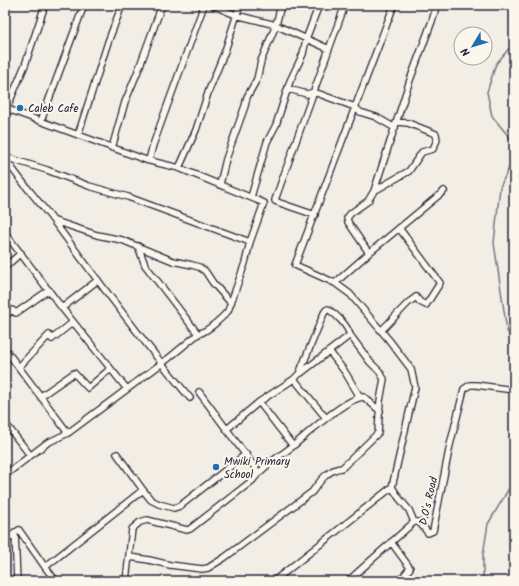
<svg xmlns="http://www.w3.org/2000/svg" width="519" height="586" viewBox="0 0 519 586" font-family="Kalam,sans-serif">
	<rect width="100%" height="100%" fill="#f2eee5"/>
	<filter id="ink" filterUnits="userSpaceOnUse"><feTurbulence type="fractalNoise" baseFrequency=".025" numOctaves="2"/><feDisplacementMap in="SourceGraphic" scale="8" xChannelSelector="R" yChannelSelector="G"/><feConvolveMatrix kernelMatrix="1 2 1 2 8 2 1 2 1" color-interpolation-filters="sRGB"/></filter>
	<g filter="url(#ink)">
		<g fill="none" stroke-linecap="round" stroke-linejoin="round">
			<path stroke="#76747f" stroke-width="1.5" d="M511,5L512,45L496,64L487,92L492,116L514,143
				M514,157L500,187L494,243L507,331L514,344
				M483,581V555L488,524L514,480"/>
			<defs>
				<path id="minor" d="M212,5L236,15L276,25L280,27L329,49L275,200V201L280,203L315,215
					M394,5L295,265L335,283L350,294L389,340L411,369L415,387L392,487L399,498L409,510L414,522
					M329,49L345,5
					M288,89L307,94L314,92L355,107L360,112L376,117L395,128
					M5,108L146,160L179,168L264,203L250,242L245,263L228,311C222,318 207,332 198,334L169,358L68,433L47,443L5,475
					M7,108L25,65L45,5
					M41,121L84,5
					M78,135L108,42L122,5
					M112,148L125,102L138,71L162,5
					M5,157L47,170L89,186L128,197L250,242
					M5,158C20,181 39,201 55,223C99,282 143,342 190,398
					M149,160L153,145L204,5
					M179,168L196,130L209,90L225,51L240,5
					M220,184L226,159L245,106L247,97L257,79L261,61L276,25L281,5
					M374,191L409,171L422,152L433,149L437,140L436,134L408,123L397,122
					M251,197L267,142L276,125L290,81L303,54L306,39L319,5
					M55,221L97,235L122,240L173,261L192,265L199,267L205,271L213,283L231,303
					M5,233L62,308L127,389
					M138,246L145,265L198,334
					M369,253L444,191
					M5,267L21,253
					M335,283L369,253L348,222L347,218L351,213L368,201L374,191L410,80L432,21L436,8L435,5
					M62,308L98,280
					M5,316L12,310L16,313L49,290
					M381,331L408,303L416,297L420,302L426,305L440,283L399,228
					M5,349L68,433
					M329,351L345,372L360,397
					M19,367L49,335L52,339L73,322
					M301,373L350,335
					M294,379L326,418
					M199,392L259,473
					M41,396L74,373L88,388L110,369
					M259,402L293,446
					M5,423L30,455
					M117,454L143,490
					M15,532L17,581
					M5,541L19,530L45,567
					M391,542L410,568L403,577L397,581
					M130,557L149,560L170,565L202,569L208,568L224,558L312,492C320,481 328,469 342,468L378,433L380,401L384,379L379,371L370,362L350,335C347,325 337,315 328,309L326,310L324,313L299,374L294,379L259,402L227,429
					M56,581L45,567L143,490L151,500L159,504L174,508L180,506L246,454
					M126,581L132,529L140,522L147,520L187,530L190,529L253,480C263,466 279,457 293,446C307,434 347,397 364,397L380,411
					M274,581L392,487
					M348,581L414,522H419L428,533L433,531L450,445L464,389L470,385H476L514,390"/>
			</defs>
			<use href="#minor" stroke="#22223b" stroke-width="8"/>
			<use href="#minor" stroke="#fbf7ec" stroke-width="5.5"/>
		</g>
	</g>
	<g fill="#1f6fb2" stroke="#fbf7ec" stroke-width="1.5">
		<circle cx="20" cy="108" r="4"/>
		<circle cx="216" cy="467" r="4"/>
	</g>
	<g text-anchor="middle" stroke-width="4" stroke-linejoin="round" paint-order="stroke">
		<g font-size="11" fill="#22223b" stroke="#fbf7ec" text-anchor="start">
			<text x="28" y="112">Caleb Cafe</text>
			<text x="224" y="465">Mwiki Primary<tspan x="224" dy="13">School</tspan></text>
		</g>
		<g font-size="11" fill="#22223b" stroke="#fbf7ec">
			<text transform="translate(428 501) rotate(-77)" y="4">D.O's Road</text>
		</g>
	</g>
	<rect width="519" height="586" fill="none" stroke="#fbf7ec" stroke-width="20"/>
	<rect x="10" y="10" width="499" height="566" fill="none" stroke="#22223b" stroke-width="1.5" filter="url(#ink)"/>
	<g transform="translate(473 46) rotate(232)"><circle r="19" fill="#fbf7ec" stroke="#a4a2a5"/>
	<path d="M0-3L7 15L0 10L-7 15Z" fill="#1f6fb2"/>
	<text y="-6" font-size="11" font-weight="bold" text-anchor="middle" fill="#22223b">N</text>
	</g>
</svg>
